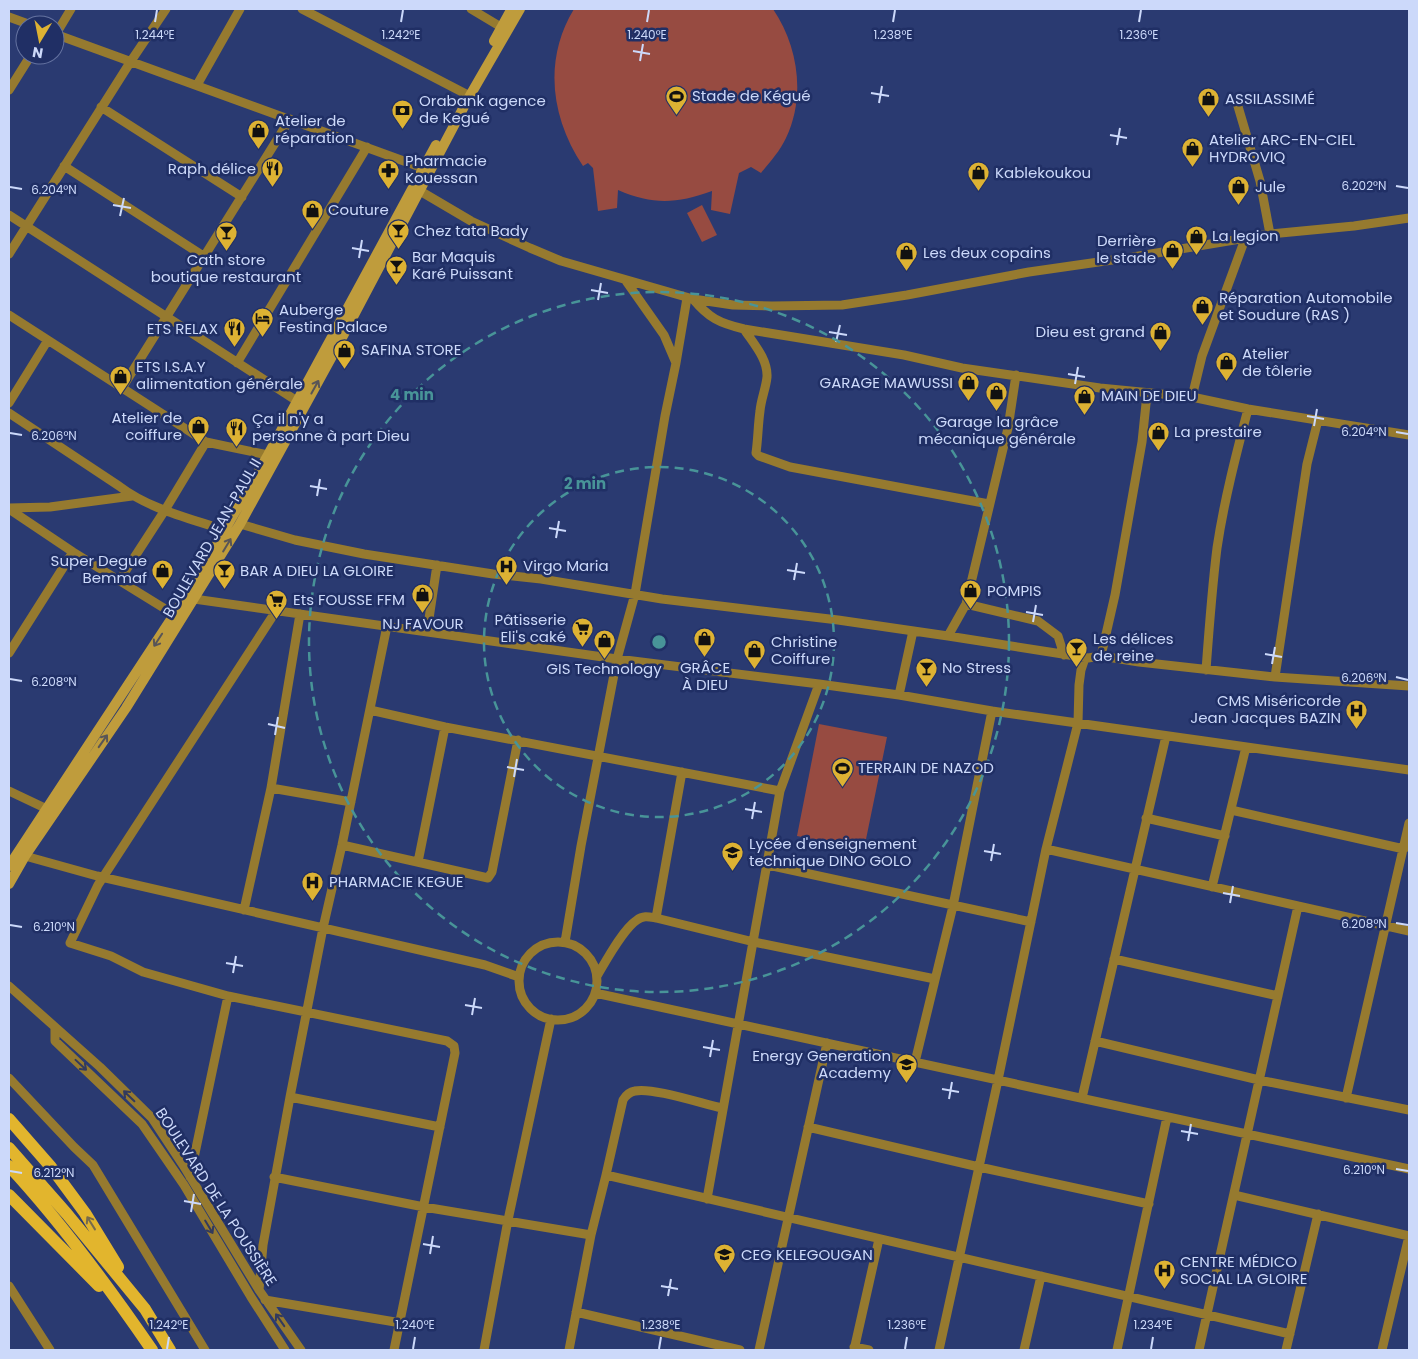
<svg xmlns="http://www.w3.org/2000/svg" width="1418" height="1359" viewBox="0 0 1418 1359" font-family="Poppins,sans-serif">
	<rect width="100%" height="100%" fill="#2a3a71"/>
	<path fill="#974b41" d="M574,9H773C798,46 806,96 786,138C780,151 770,162 761,173L751,167L739,173L730,214L711,210L712,191C676,204 653,205 618,190L617,208L598,211L593,168L588,163L583,166C551,118 543,60 574,9Z
		M702,205L717,235L702,242L687,213Z
		M819,724L887,737L864,849L797,836Z"/>
	<g fill="none" stroke-linecap="round" stroke-linejoin="round">
		<path stroke="#967a2f" stroke-width="9" d="M302,9L466,94
			M471,9L501,27
			M9,17L31,25
			M55,34L423,168
			M56,34L71,9
			M197,85L240,9
			M9,90L31,55
			M1237,103L1260,181L1270,234
			M101,107L242,197
			M64,166L205,257
			M415,188L471,221L530,248L561,261L693,299L733,305L772,306L842,305L907,295L1029,272L1133,257L1270,234L1354,226L1409,218
			M9,215L297,401
			M9,254L131,61L166,9
			M693,299C709,318 719,323 744,329L904,355L962,368L1100,388L1192,397L1248,409L1409,435
			M9,315L206,442L268,455
			M744,329C753,343 768,359 767,377C766,388 761,399 760,411C758,425 758,439 756,453L759,456L790,467L989,504
			M237,363L367,147
			M676,363L687,298
			M122,388L290,119
			M1192,397L1202,356L1245,239
			M9,403L48,340
			M9,413L119,486C149,509 189,518 224,530
			M9,508L50,507L132,496
			M9,509L73,552L175,615
			M240,524L295,540L364,554L493,574L541,579L662,599L838,620L948,636L1088,658L1101,656L1139,662L1275,677L1409,686
			M119,581L165,510L206,442
			M189,597L194,599L617,659L819,684L899,695L992,711L1409,770
			M966,604L1038,621L1058,636L1064,655
			M276,611L98,885L70,943L111,956L143,972L228,996L447,1041L454,1046L455,1053L394,1350
			M427,632L437,565
			M948,636L966,604L1008,428L1016,375
			M9,653L73,552
			M1101,656L1115,595L1142,442L1147,394
			M1206,670C1209,629 1212,588 1217,548C1224,501 1236,455 1248,409
			M1275,677L1307,464L1318,420
			M899,695L913,631
			M370,710L445,727L780,791
			M682,772L656,918L754,942L935,979
			M271,788L351,802
			M9,791L47,809
			M1231,810L1404,849
			M1146,818L1225,836
			M342,845L488,878L492,872L518,740
			M1046,849L1409,931
			M20,853L25,856L97,876L485,965L519,977
			M418,862L445,727
			M768,865L1031,922
			M1212,887L1246,747
			M244,910L271,788L300,614
			M519 981a39 39 0 1 1 78 0a39 39 0 1 1-78 0Z
			M565,942L581,846L617,659L635,594L665,416L676,363L664,335L626,281
			M1114,959L1278,996
			M597,976C606,961 623,929 637,920C643,915 650,917 656,918
			M9,986L100,1067L152,1118L183,1165L259,1290L301,1350
			M595,993L1409,1169
			M55,1027V1041L142,1124L184,1185L251,1297L285,1350
			M1095,1041L1259,1080L1409,1110
			M915,1062L953,906L992,711
			M9,1078L74,1147L93,1165L205,1350
			M290,1097L440,1127
			M1082,1098L1166,736
			M1346,1098L1409,823
			M808,1127L979,1167L1149,1204
			M606,1175L1290,1334
			M190,1177L228,996
			M274,1177L424,1207L591,1235
			M1234,1195L1409,1236L1382,1350
			M707,1199L780,791L819,684
			M9,1286L50,1350
			M259,1290L263,1245L290,1097L323,928L342,845L387,626
			M265,1300L401,1323
			M576,1312L740,1350
			M854,1347L869,1350
			M484,1350L508,1220L551,1019
			M569,1350L591,1235L606,1175L623,1100C626,1095 629,1092 635,1091C652,1087 703,1104 722,1108
			M759,1350L827,1043
			M854,1350L879,1239
			M939,1350L998,1080L1046,849L1078,723L1079,685L1081,670L1085,658
			M1024,1350L1041,1276
			M1117,1350L1167,1117
			M1199,1350L1298,906
			M1286,1350L1318,1214"/>
		<path stroke="#bf9c3c" stroke-width="10" d="M494,41L511,10
			M9,866L187,595L268,455L436,145
			M9,884L25,856L126,708L240,524L336,349L468,99L520,9"/>
		<path stroke="#e2b52d" stroke-width="12" d="M9,1119L51,1167L85,1213L118,1267
			M9,1148L67,1214L145,1309L170,1350
			M9,1166C62,1223 108,1286 152,1350
			M9,1195L99,1286"/>
	</g>
	<defs><path id="oneway-shaft" d="M-6 0H5M1.5-3L5.5 0L1.5 3" fill="none" stroke-width="1.6" stroke-linecap="round" stroke-linejoin="round" transform="scale(1.25)"/></defs>
	<g stroke="#585557">
		<use href="#oneway-shaft" transform="translate(315 387) rotate(-61)"/>
		<use href="#oneway-shaft" transform="translate(227 545) rotate(-59)"/>
		<use href="#oneway-shaft" transform="translate(158 640) rotate(123)"/>
		<use href="#oneway-shaft" transform="translate(103 741) rotate(-55)"/>
	</g>
	<g stroke="#323a5d">
		<use href="#oneway-shaft" transform="translate(81 1065) rotate(43)"/>
		<use href="#oneway-shaft" transform="translate(129 1096) rotate(-136)"/>
		<use href="#oneway-shaft" transform="translate(209 1227) rotate(59)"/>
		<use href="#oneway-shaft" transform="translate(280 1320) rotate(-125)"/>
	</g>
	<use stroke="#776b4c" href="#oneway-shaft" transform="translate(91 1223) rotate(-122)"/>
	<path fill="none" stroke="#ccd9fa" stroke-width="2" d="M155,22L157,10M401,22L403,10M647,22L649,10M893,22L895,10M1139,22L1141,10M633,51L650,54M640,61L643,44M871,93L889,96M879,103L882,86M1110,135L1127,138M1117,145L1120,128M1396,186L1408,188M10,187L22,189M113,205L131,208M120,216L124,198M352,248L369,251M359,258L362,240M591,290L608,293M598,300L601,283M829,332L847,335M836,342L840,325M1068,374L1085,377M1075,384L1078,367M1307,416L1324,419M1314,426L1317,409M1396,432L1408,434M10,433L22,435M310,486L327,489M317,496L320,479M549,528L566,531M556,538L559,521M787,570L805,573M794,580L797,563M1026,612L1043,615M1033,622L1036,605M1265,654L1282,657M1272,664L1275,647M1396,677L1408,680M10,679L22,681M268,724L285,728M275,735L278,717M507,767L524,770M514,777L517,759M745,809L762,812M752,819L755,802M984,851L1001,854M991,861L994,844M1223,893L1240,896M1230,903L1233,886M1396,923L1408,925M10,925L22,927M226,963L243,966M233,973L236,956M465,1005L482,1008M472,1015L475,998M703,1047L720,1050M710,1057L713,1040M942,1089L959,1092M949,1099L952,1082M1181,1131L1198,1134M1188,1141L1191,1124M1396,1169L1408,1171M10,1171L22,1173M184,1201L201,1204M191,1212L194,1194M423,1244L440,1247M430,1254L433,1236M661,1286L678,1289M668,1296L671,1279M167,1349L169,1337M413,1349L415,1337M659,1349L661,1337M905,1349L907,1337M1151,1349L1153,1337"/>
	<g fill="none" stroke="#489498" stroke-width="2.5" stroke-dasharray="9 6">
		<circle cx="659" cy="642" r="175"/>
		<circle cx="659" cy="642" r="350"/>
	</g>
	<defs>
		<symbol id="stadium-pin" viewBox="-11 -11 22 30"><path d="M0 17L-7.5 6A9.5 9.5 0 1 1 7.5 6Z" fill="#ddb233" stroke="#202f65"/><path d="M0-5a6.5 5 0 1 0 0 10a6.5 5 0 1 0 0-10ZM-3.5-1.8h7v3.6h-7Z" fill="#111"/></symbol>
		<symbol id="shop-pin" viewBox="-11 -11 22 30"><path d="M0 17L-7.5 6A9.5 9.5 0 1 1 7.5 6Z" fill="#ddb233" stroke="#202f65"/><path d="M-5-2.5h2.3a2.7 3.5 0 0 1 5.4 0H5L5.5 6h-11ZM-1.5-2.5h3a1.5 2.3 0 0 0-3 0Z" fill="#111"/></symbol>
		<symbol id="bank-pin" viewBox="-11 -11 22 30"><path d="M0 17L-7.5 6A9.5 9.5 0 1 1 7.5 6Z" fill="#ddb233" stroke="#202f65"/><path d="M-6-4H6V4H-6ZM0-2.3a2.3 2.3 0 1 0 0 4.6a2.3 2.3 0 1 0 0-4.6Z" fill="#111"/></symbol>
		<symbol id="restaurant-pin" viewBox="-11 -11 22 30"><path d="M0 17L-7.5 6A9.5 9.5 0 1 1 7.5 6Z" fill="#ddb233" stroke="#202f65"/><path d="M-5-6h1v4h1v-4h1v4h1v-4h1v5L-1.5 .5V6h-2V.5L-5-1ZM5-6V6H3V1.5H1.5Q1.5-4 5-6Z" fill="#111"/></symbol>
		<symbol id="pharmacy-pin" viewBox="-11 -11 22 30"><path d="M0 17L-7.5 6A9.5 9.5 0 1 1 7.5 6Z" fill="#ddb233" stroke="#202f65"/><path d="M-2-6h4v4h4v4h-4v4h-4v-4h-4v-4h4Z" fill="#111"/></symbol>
		<symbol id="bar-pin" viewBox="-11 -11 22 30"><path d="M0 17L-7.5 6A9.5 9.5 0 1 1 7.5 6Z" fill="#ddb233" stroke="#202f65"/><path d="M-6-5H6L.8 .8V4.5H3.5V6h-7V4.5H-.8V.8Z" fill="#111"/></symbol>
		<symbol id="hotel-pin" viewBox="-11 -11 22 30"><path d="M0 17L-7.5 6A9.5 9.5 0 1 1 7.5 6Z" fill="#ddb233" stroke="#202f65"/><path d="M-6-4.5h1.5V1H6V5H4.5V3h-9V5H-6ZM-4 0a1.8 1.8 0 1 1 3.6 0ZM.5 0V-2.5h3Q6-2.5 6 0Z" fill="#111"/></symbol>
		<symbol id="hospital-pin" viewBox="-11 -11 22 30"><path d="M0 17L-7.5 6A9.5 9.5 0 1 1 7.5 6Z" fill="#ddb233" stroke="#202f65"/><path d="M-5-5h3v3.5h4V-5h3V5h-3V1.5h-4V5h-3Z" fill="#111"/></symbol>
		<symbol id="supermarket-pin" viewBox="-11 -11 22 30"><path d="M0 17L-7.5 6A9.5 9.5 0 1 1 7.5 6Z" fill="#ddb233" stroke="#202f65"/><path d="M-6-5.5h2.5l.6 2H6L4.5 2H-2.5L-4.4-4H-6ZM-1.5 3.2a1.3 1.3 0 1 0 .1 0ZM3 3.2a1.3 1.3 0 1 0 .1 0Z" fill="#111"/></symbol>
		<symbol id="school-pin" viewBox="-11 -11 22 30"><path d="M0 17L-7.5 6A9.5 9.5 0 1 1 7.5 6Z" fill="#ddb233" stroke="#202f65"/><path d="M0-5L7-2L0 1L-7-2ZM-4 1L0 2.5L4 1V4Q0 6-4 4Z" fill="#111"/></symbol>
		<symbol id="university-pin" viewBox="-11 -11 22 30"><path d="M0 17L-7.5 6A9.5 9.5 0 1 1 7.5 6Z" fill="#ddb233" stroke="#202f65"/><path d="M0-5L7-2L0 1L-7-2ZM-4 1L0 2.5L4 1V4Q0 6-4 4Z" fill="#111"/></symbol>
	</defs>
	<g fill-rule="evenodd">
		<use href="#stadium-pin" x="664" y="84" width="25" height="34"/>
		<use href="#shop-pin" x="1196" y="86" width="25" height="34"/>
		<use href="#bank-pin" x="390" y="98" width="25" height="34"/>
		<use href="#shop-pin" x="246" y="118" width="25" height="34"/>
		<use href="#shop-pin" x="1180" y="136" width="25" height="34"/>
		<use href="#restaurant-pin" x="260" y="156" width="25" height="34"/>
		<use href="#pharmacy-pin" x="376" y="158" width="25" height="34"/>
		<use href="#shop-pin" x="966" y="160" width="25" height="34"/>
		<use href="#shop-pin" x="1226" y="174" width="25" height="34"/>
		<use href="#shop-pin" x="300" y="198" width="25" height="34"/>
		<use href="#bar-pin" x="386" y="218" width="25" height="34"/>
		<use href="#bar-pin" x="214" y="220" width="25" height="34"/>
		<use href="#shop-pin" x="1184" y="224" width="25" height="34"/>
		<use href="#shop-pin" x="1160" y="238" width="25" height="34"/>
		<use href="#shop-pin" x="894" y="240" width="25" height="34"/>
		<use href="#bar-pin" x="384" y="254" width="25" height="34"/>
		<use href="#shop-pin" x="1190" y="294" width="25" height="34"/>
		<use href="#hotel-pin" x="250" y="306" width="25" height="34"/>
		<use href="#restaurant-pin" x="222" y="316" width="25" height="34"/>
		<use href="#shop-pin" x="1148" y="320" width="25" height="34"/>
		<use href="#shop-pin" x="332" y="338" width="25" height="34"/>
		<use href="#shop-pin" x="1214" y="350" width="25" height="34"/>
		<use href="#shop-pin" x="108" y="364" width="25" height="34"/>
		<use href="#shop-pin" x="956" y="370" width="25" height="34"/>
		<use href="#shop-pin" x="984" y="380" width="25" height="34"/>
		<use href="#shop-pin" x="1072" y="384" width="25" height="34"/>
		<use href="#shop-pin" x="186" y="414" width="25" height="34"/>
		<use href="#restaurant-pin" x="224" y="416" width="25" height="34"/>
		<use href="#shop-pin" x="1146" y="420" width="25" height="34"/>
		<use href="#hospital-pin" x="494" y="554" width="25" height="34"/>
		<use href="#shop-pin" x="150" y="558" width="25" height="34"/>
		<use href="#bar-pin" x="212" y="558" width="25" height="34"/>
		<use href="#shop-pin" x="958" y="578" width="25" height="34"/>
		<use href="#shop-pin" x="410" y="582" width="25" height="34"/>
		<use href="#supermarket-pin" x="264" y="588" width="25" height="34"/>
		<use href="#supermarket-pin" x="570" y="616" width="25" height="34"/>
		<use href="#shop-pin" x="692" y="626" width="25" height="34"/>
		<use href="#shop-pin" x="592" y="628" width="25" height="34"/>
		<use href="#bar-pin" x="1064" y="636" width="25" height="34"/>
		<use href="#shop-pin" x="742" y="638" width="25" height="34"/>
		<use href="#bar-pin" x="914" y="656" width="25" height="34"/>
		<use href="#hospital-pin" x="1344" y="698" width="25" height="34"/>
		<use href="#stadium-pin" x="830" y="756" width="25" height="34"/>
		<use href="#school-pin" x="720" y="840" width="25" height="34"/>
		<use href="#hospital-pin" x="300" y="870" width="25" height="34"/>
		<use href="#university-pin" x="894" y="1052" width="25" height="34"/>
		<use href="#school-pin" x="712" y="1242" width="25" height="34"/>
		<use href="#hospital-pin" x="1152" y="1258" width="25" height="34"/>
	</g>
	<g text-anchor="middle" stroke-width="5" stroke-linejoin="round" paint-order="stroke">
		<g font-size="15" fill="#ccd9fa" stroke="#202f65" text-anchor="start">
			<text x="692" y="101">Stade de Kégué</text>
			<text x="1225" y="104">ASSILASSIMÉ</text>
			<text x="419" y="106">Orabank agence<tspan x="419" dy="17">de Kegué</tspan></text>
			<text x="275" y="126">Atelier de<tspan x="275" dy="17">réparation</tspan></text>
			<text x="1209" y="145">Atelier ARC-EN-CIEL<tspan x="1209" dy="17">HYDROVIQ</tspan></text>
			<text x="405" y="166">Pharmacie<tspan x="405" dy="17">Kouessan</tspan></text>
			<text x="256" y="174" text-anchor="end">Raph délice</text>
			<text x="995" y="178">Kablekoukou</text>
			<text x="1255" y="192">Jule</text>
			<text x="328" y="215">Couture</text>
			<text x="414" y="236">Chez tata Bady</text>
			<text x="1212" y="241">La legion</text>
			<text x="1156" y="246" text-anchor="end">Derrière<tspan x="1156" dy="17">le stade</tspan></text>
			<text x="923" y="258">Les deux copains</text>
			<text x="412" y="262">Bar Maquis<tspan x="412" dy="17">Karé Puissant</tspan></text>
			<text x="226" y="265" text-anchor="middle">Cath store<tspan x="226" dy="17">boutique restaurant</tspan></text>
			<text x="1219" y="303">Réparation Automobile<tspan x="1219" dy="17">et Soudure (RAS )</tspan></text>
			<text x="279" y="315">Auberge<tspan x="279" dy="17">Festina Palace</tspan></text>
			<text x="218" y="334" text-anchor="end">ETS RELAX</text>
			<text x="1145" y="337" text-anchor="end">Dieu est grand</text>
			<text x="361" y="355">SAFINA STORE</text>
			<text x="1242" y="359">Atelier<tspan x="1242" dy="17">de tôlerie</tspan></text>
			<text x="136" y="372">ETS I.S.A.Y<tspan x="136" dy="17">alimentation générale</tspan></text>
			<text x="953" y="388" text-anchor="end">GARAGE MAWUSSI</text>
			<text x="1101" y="401">MAIN DE DIEU</text>
			<text x="182" y="423" text-anchor="end">Atelier de<tspan x="182" dy="17">coiffure</tspan></text>
			<text x="252" y="424">Ça il n'y a<tspan x="252" dy="17">personne à part Dieu</tspan></text>
			<text x="997" y="427" text-anchor="middle">Garage la grâce<tspan x="997" dy="17">mécanique générale</tspan></text>
			<text x="1174" y="437">La prestaire</text>
			<text x="147" y="566" text-anchor="end">Super Degue<tspan x="147" dy="17">Bemmaf</tspan></text>
			<text x="523" y="571">Virgo Maria</text>
			<text x="240" y="576">BAR A DIEU LA GLOIRE</text>
			<text x="987" y="596">POMPIS</text>
			<text x="293" y="605">Ets FOUSSE FFM</text>
			<text x="566" y="625" text-anchor="end">Pâtisserie<tspan x="566" dy="17">Eli's caké</tspan></text>
			<text x="423" y="629" text-anchor="middle">NJ FAVOUR</text>
			<text x="1093" y="644">Les délices<tspan x="1093" dy="17">de reine</tspan></text>
			<text x="771" y="647">Christine<tspan x="771" dy="17">Coiffure</tspan></text>
			<text x="705" y="673" text-anchor="middle">GRÂCE<tspan x="705" dy="17">À DIEU</tspan></text>
			<text x="942" y="673">No Stress</text>
			<text x="604" y="674" text-anchor="middle">GIS Technology</text>
			<text x="1341" y="706" text-anchor="end">CMS Miséricorde<tspan x="1341" dy="17">Jean Jacques BAZIN</tspan></text>
			<text x="858" y="773">TERRAIN DE NAZOD</text>
			<text x="749" y="849">Lycée d'enseignement<tspan x="749" dy="17">technique DINO GOLO</tspan></text>
			<text x="329" y="887">PHARMACIE KEGUE</text>
			<text x="891" y="1061" text-anchor="end">Energy Generation<tspan x="891" dy="17">Academy</tspan></text>
			<text x="741" y="1260">CEG KELEGOUGAN</text>
			<text x="1180" y="1267">CENTRE MÉDICO<tspan x="1180" dy="17">SOCIAL LA GLOIRE</tspan></text>
		</g>
		<g font-size="15" fill="#ccd9fa" stroke="#202f65">
			<text transform="translate(212 538) rotate(-60)" y="5">BOULEVARD JEAN-PAUL II</text>
			<text transform="translate(216 1197) rotate(57)" y="5">BOULEVARD DE LA POUSSIÈRE</text>
		</g>
	</g>
	<g font-size="12" text-anchor="middle" fill="#ccd9fa" stroke="#202f65" stroke-width="5" stroke-linejoin="round" paint-order="stroke">
		<text x="401" y="39">1.242°E</text>
		<text x="647" y="39">1.240°E</text>
		<text x="893" y="39">1.238°E</text>
		<text x="1139" y="39">1.236°E</text>
		<text x="155" y="39">1.244°E</text>
		<text x="1364" y="190">6.202°N</text>
		<text x="54" y="194">6.204°N</text>
		<text x="1364" y="436">6.204°N</text>
		<text x="54" y="440">6.206°N</text>
		<text x="1364" y="682">6.206°N</text>
		<text x="54" y="686">6.208°N</text>
		<text x="1364" y="928">6.208°N</text>
		<text x="54" y="931">6.210°N</text>
		<text x="1364" y="1174">6.210°N</text>
		<text x="54" y="1177">6.212°N</text>
		<text x="169" y="1329">1.242°E</text>
		<text x="415" y="1329">1.240°E</text>
		<text x="661" y="1329">1.238°E</text>
		<text x="907" y="1329">1.236°E</text>
		<text x="1153" y="1329">1.234°E</text>
	</g>
	<circle cx="659" cy="642" r="8" fill="#489498" stroke="#202f65" stroke-width="2.5"/>
	<g font-size="15" text-anchor="middle" font-weight="bold" fill="#489498" stroke="#202f65" stroke-width="5" stroke-linejoin="round" paint-order="stroke">
		<text x="412" y="400">4 min</text>
		<text x="585" y="489">2 min</text>
	</g>
	<rect width="1418" height="1359" fill="none" stroke="#ccd9fa" stroke-width="20"/>
	<g transform="translate(40 40) rotate(190)"><circle r="24" fill="#202f65" stroke="#6573a1"/>
	<path d="M0-4L9 19L0 12L-9 19Z" fill="#ddb233"/>
	<text y="-8" font-size="14" font-weight="bold" text-anchor="middle" fill="#ccd9fa">N</text>
	</g>
</svg>
